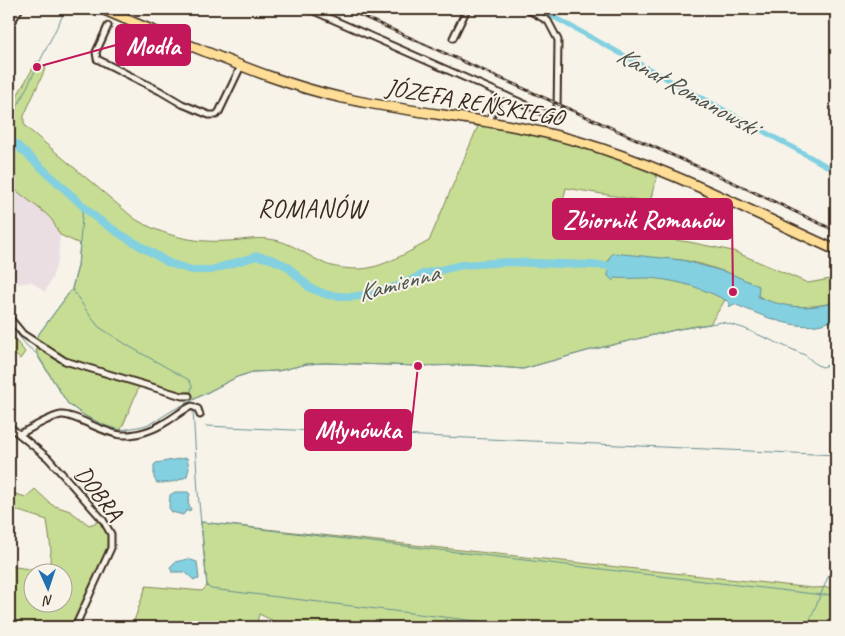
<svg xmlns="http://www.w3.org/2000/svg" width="845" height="636" viewBox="0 0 845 636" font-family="Caveat,sans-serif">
	<rect width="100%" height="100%" fill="#f7f3e8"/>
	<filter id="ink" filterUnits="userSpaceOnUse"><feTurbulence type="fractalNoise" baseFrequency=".02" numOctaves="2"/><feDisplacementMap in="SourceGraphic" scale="10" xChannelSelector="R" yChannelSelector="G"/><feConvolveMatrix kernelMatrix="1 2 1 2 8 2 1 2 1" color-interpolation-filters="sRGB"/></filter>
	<g filter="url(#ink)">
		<path fill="#ebdee3" d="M9,185L45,213L52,220L60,235L58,260L52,278L45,292L32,282L13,284L9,279Z"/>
		<path fill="#c6dd93" stroke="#808458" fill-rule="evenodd" d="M37,61L46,67L24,116V123L26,127L135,219C164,236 194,243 227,241C240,241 255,237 269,239C291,241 308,257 328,265C338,268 349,269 359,269C381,269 410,251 429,241L478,126L488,122L538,132L658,170L650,202L566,188L555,234L646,236L689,242L733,251L808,283L836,278V302C812,308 777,311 756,294C747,287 736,275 725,272C711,267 696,262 681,260C657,257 633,258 609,258L607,265L663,267L732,289L710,324L679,329L587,351L523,369L471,365L418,366L325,363L307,364L278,371L253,372L237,377L193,400L190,392L180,393L142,380L121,430L106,426L85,416L68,404L40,360L37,354L35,339L72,289L78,266L80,244L60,235L52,220L45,213L9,185V110Z
			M9,332L25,352L20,359L12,352L9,356Z
			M35,489L52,505L70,511L89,525L103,520L112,544L75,627H9V566L49,572L51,550L47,520L9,508V492L26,497ZM32,574H62V604H32Z
			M201,522L812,588L836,587V627H286L259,614L256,627H132L146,586L202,591L207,586Z"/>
		<path fill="#83d0e1" stroke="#668e93" d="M613,253L682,260L729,273L759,286L758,297C787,308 807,310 836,302V320C830,321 824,324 817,325C789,329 759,314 734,304L729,307V302C704,288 674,279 646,278C635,278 625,279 614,278L613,281L608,276L609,258Z
			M185,458H187L189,468L187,476C179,482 166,483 157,483L154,478V465L156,463Z
			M175,492H188L190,494L188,502L191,510L186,511L183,515L172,512L169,508L170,495Z
			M188,559L197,562L199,579L194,580L185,572H172L170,567L175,562Z"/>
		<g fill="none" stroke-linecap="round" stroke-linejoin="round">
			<path stroke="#668e93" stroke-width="1" d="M9,123L66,9
				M72,288L78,266L83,206
				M9,324L27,346L37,354L68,404L85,416L106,426L121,430L143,426L154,422L173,410L237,377L253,372L278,371L307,364L325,363L418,366L471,365L523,369L587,351L679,329L722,322L743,328L805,355L817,365L823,367L830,364L836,358
				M35,339L72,289L91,317L99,327L132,348L189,380L192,386L191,392
				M193,410L198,492L207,586L211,589L526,627
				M206,426L836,455
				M201,522L822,595L836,594
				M445,619L457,627
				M807,627L836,558"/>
			<path stroke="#83d0e1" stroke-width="5" d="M539,9L836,171"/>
			<path stroke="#83d0e1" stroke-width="8" d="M9,139L18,146L95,217L120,234L169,263L191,270H211L257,256L271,259L287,266L310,288L328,295L352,297L375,293L404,284L423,274L462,265L508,262L618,266"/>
			<defs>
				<path id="minor" d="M309,9L502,94
					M108,26L96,52L97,59L160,91L182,104L209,115H216L219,112L241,66
					M453,38L467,9
					M488,122L502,94L551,116L555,115L557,112L558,40L548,21L527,9
					M9,317L23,334L65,361L182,396H189
					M9,426L48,458L103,520L111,534V548L75,627
					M19,434C31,429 49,417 61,415C73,413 104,434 122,435C136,436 154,430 166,422C175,417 182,410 192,406L198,409L200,415"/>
				<path id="tertiary" d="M9,25L19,9"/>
				<path id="primary" d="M102,9C134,23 166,36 199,49C246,68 293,87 343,98C421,115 501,119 577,141C667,167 751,212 836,250"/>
			</defs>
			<use href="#minor" stroke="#3b2a1e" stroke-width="9"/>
			<use href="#tertiary" stroke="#3b2a1e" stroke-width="10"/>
			<use href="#primary" stroke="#3b2a1e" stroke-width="12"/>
			<use href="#minor" stroke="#f7f3e8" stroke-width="5"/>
			<use href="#tertiary" stroke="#f7f3e8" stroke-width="6"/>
			<use href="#primary" stroke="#fedd96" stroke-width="9"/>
			<defs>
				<path id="rail" d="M346,9L741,186L836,231"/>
			</defs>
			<use href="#rail" stroke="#3b2a1e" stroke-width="3"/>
			<use href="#rail" stroke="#f7f3e8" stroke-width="1" stroke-dasharray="4" stroke-linecap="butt"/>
		</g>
	</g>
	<g text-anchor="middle" stroke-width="4" stroke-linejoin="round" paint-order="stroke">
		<g font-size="24" fill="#3b2a1e" stroke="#f7f3e8">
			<text transform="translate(475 102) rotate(10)" y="8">JÓZEFA REŃSKIEGO</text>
			<text transform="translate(99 493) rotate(52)" y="8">DOBRA</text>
		</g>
		<g font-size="25" font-style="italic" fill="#4d544f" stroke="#f7f3e8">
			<text transform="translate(688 90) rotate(29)" y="9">Kanał Romanowski</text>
			<text transform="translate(398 282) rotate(-15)" y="9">Kamienna</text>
		</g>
		<g font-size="25" letter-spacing="1" fill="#3b2a1e" stroke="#f7f3e8">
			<text x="312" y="217">ROMANÓW</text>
		</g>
	</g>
	<path fill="none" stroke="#c2185b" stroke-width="2" d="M37 67L116 45M733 292L732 219M418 366L411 430"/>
	<g fill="#c2185b" stroke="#f7f3e8" stroke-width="2">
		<circle cx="37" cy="67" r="5"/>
		<circle cx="733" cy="292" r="5"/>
		<circle cx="418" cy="366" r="5"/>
	</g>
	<g fill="#c2185b" stroke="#c2185b" stroke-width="2">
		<rect x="116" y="25" width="74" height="40" rx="5"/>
		<rect x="553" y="199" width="179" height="40" rx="5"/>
		<rect x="305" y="410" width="106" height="40" rx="5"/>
	</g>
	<g font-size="25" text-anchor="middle" font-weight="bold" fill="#fff">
		<text x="153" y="54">Modła</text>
		<text x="643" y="228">Zbiornik Romanów</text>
		<text x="358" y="438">Młynówka</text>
	</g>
	<rect width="845" height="636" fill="none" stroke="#f7f3e8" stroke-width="30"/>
	<rect x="15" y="15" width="815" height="606" fill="none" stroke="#3b2a1e" stroke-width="2" filter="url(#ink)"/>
	<g transform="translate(48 588) rotate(177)"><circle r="24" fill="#f7f3e8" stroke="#aca397"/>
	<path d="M0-4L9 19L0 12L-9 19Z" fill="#1f6fb2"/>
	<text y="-8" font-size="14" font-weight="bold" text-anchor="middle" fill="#3b2a1e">N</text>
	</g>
</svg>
